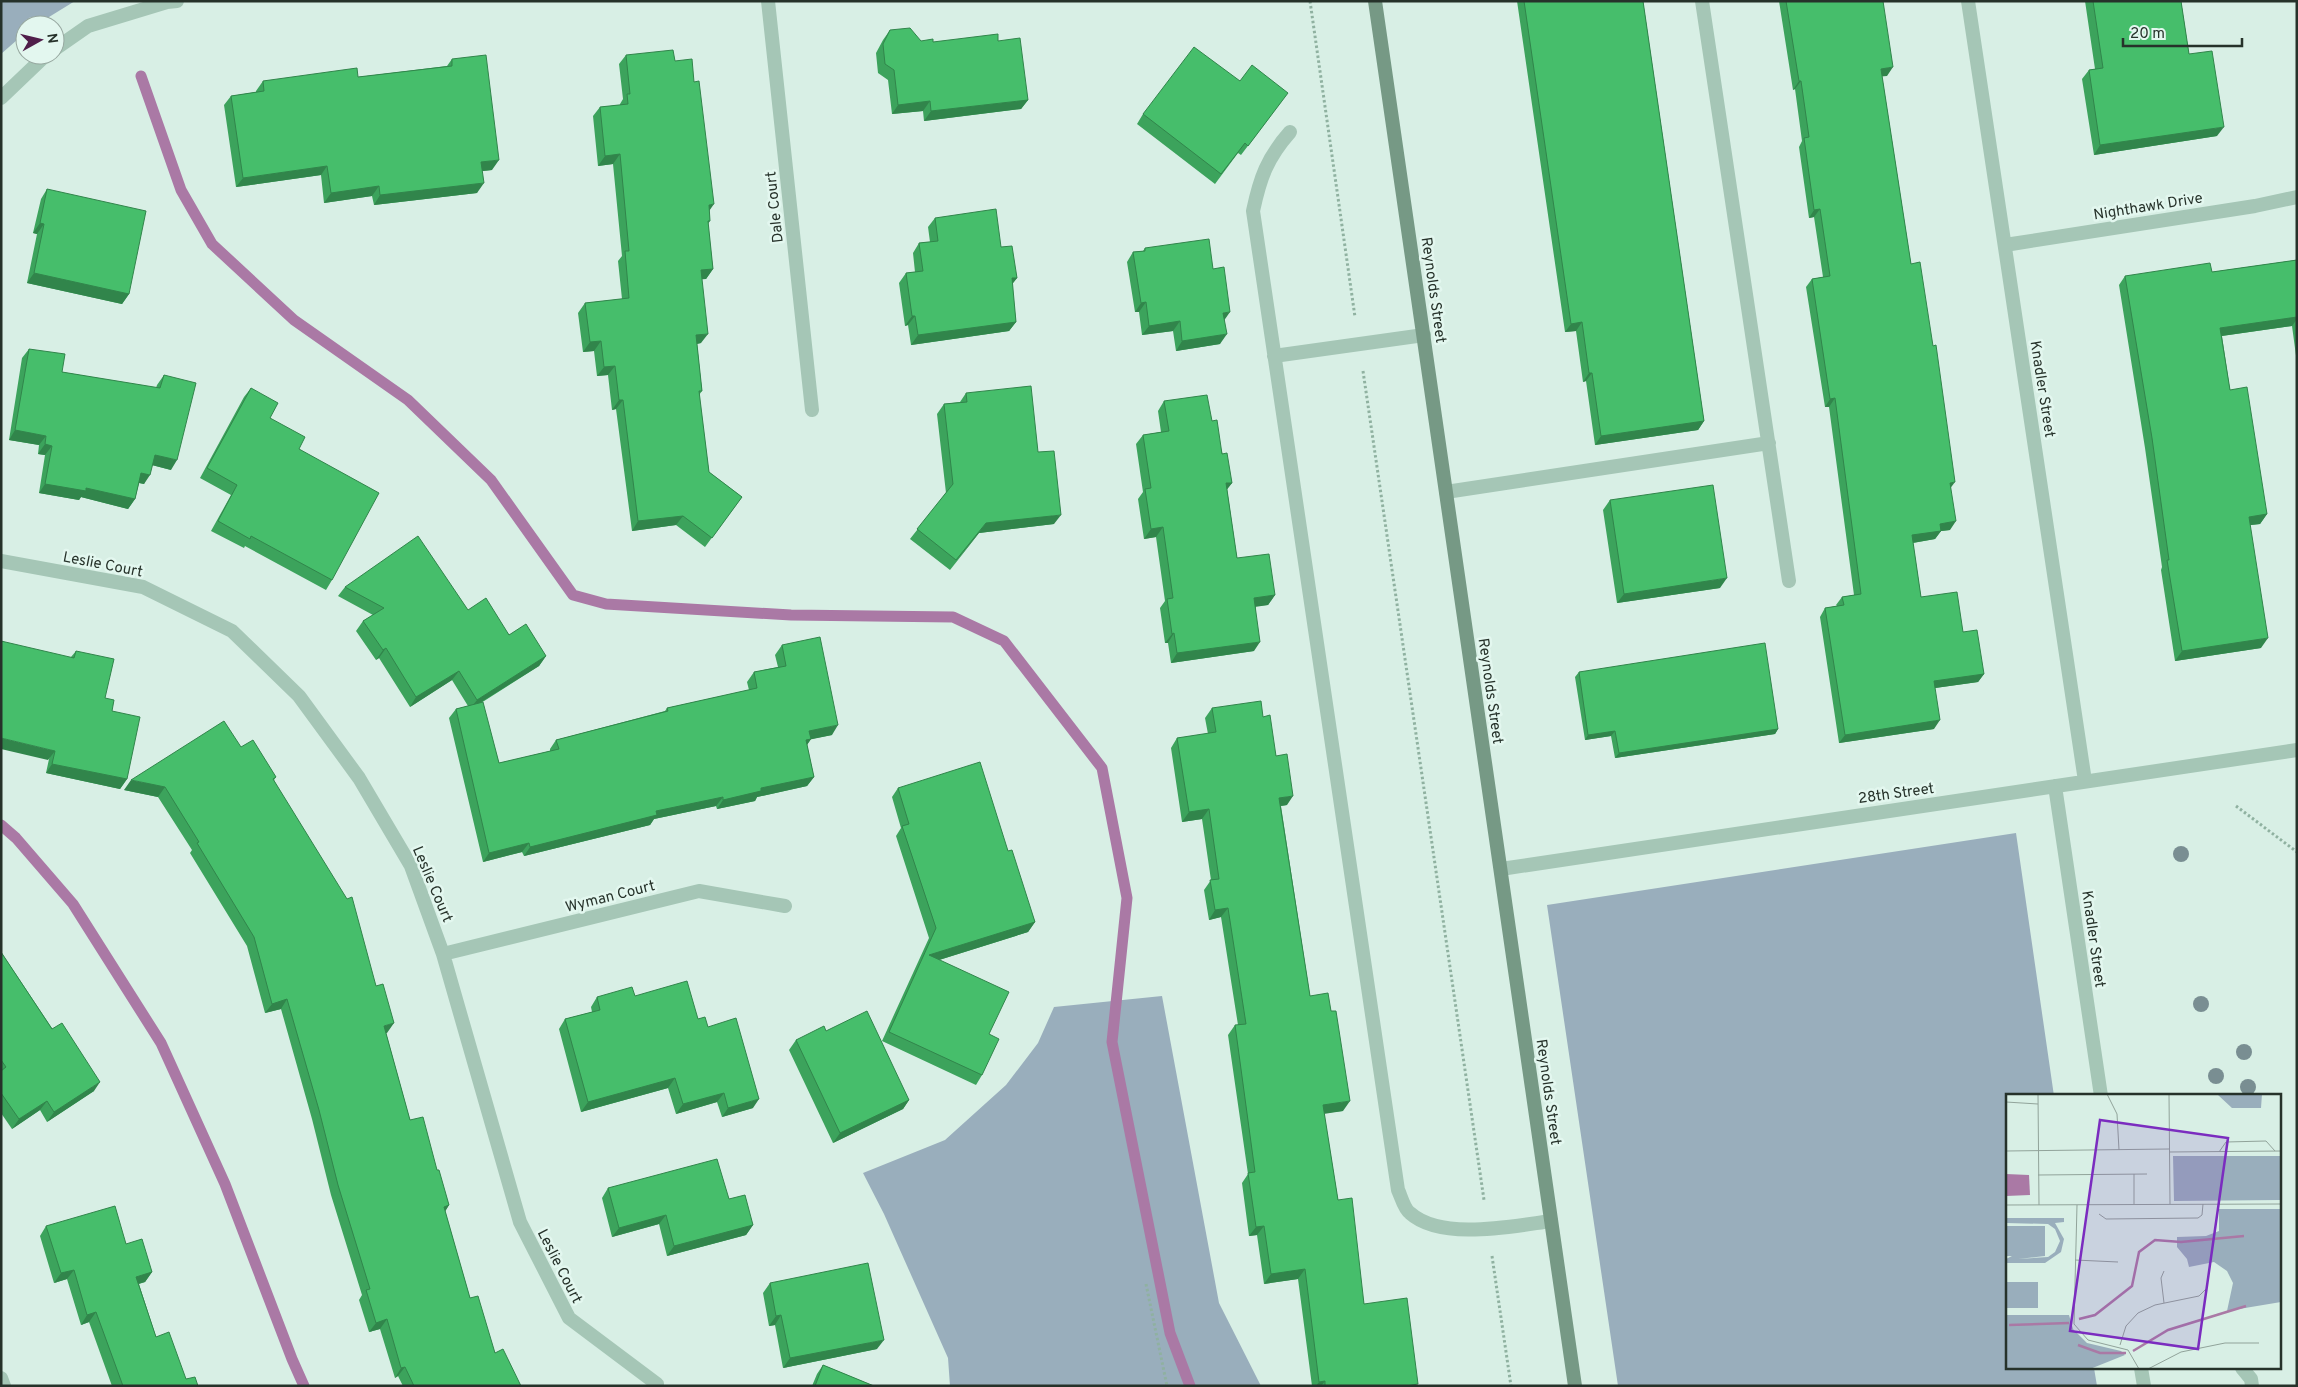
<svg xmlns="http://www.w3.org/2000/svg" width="2298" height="1387" viewBox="0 0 2298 1387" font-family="Overpass,sans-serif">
	<rect width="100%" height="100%" fill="#d8efe5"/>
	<path fill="#99aebc" d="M1,1H75L36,25H25V33L1,54Z
		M2016,833L2054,1096H2007V1368H2094L2097,1386H1618L1547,905Z
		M1162,996L1219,1303L1261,1386H950L948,1358L884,1214L863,1173L945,1140L1006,1085L1038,1043L1054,1007Z"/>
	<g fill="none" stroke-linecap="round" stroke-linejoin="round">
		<path stroke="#aa79a5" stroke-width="11" d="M141,76L181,190L212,244L294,320L408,400L491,480L573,595L606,604L791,615L953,617L1004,641L1102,768L1127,898L1112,1042L1170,1333L1190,1386
			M1,825L16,838L73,904L161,1043L225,1184L292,1359L304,1386"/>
		<path stroke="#8fb1a0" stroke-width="3" stroke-dasharray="2.5 2.5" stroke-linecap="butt" d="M1310,1L1355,317
			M1363,371L1484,1200
			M2236,806L2297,852
			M1492,1256L1511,1386
			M1146,1284L1167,1386"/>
		<path stroke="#a5c6b6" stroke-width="14" d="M1702,1L1789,581
			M1290,132C1267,158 1260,178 1253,211L1398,1190C1401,1196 1404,1209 1410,1213C1441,1241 1513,1226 1551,1221
			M1274,356L1424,335
			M1446,492L1769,443
			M2242,1368L2251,1379L2252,1386"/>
		<path stroke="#a5c6b6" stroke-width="14" d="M768,1L812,410
			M1968,1L2085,781
			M55,49L88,26L167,2L177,1
			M1,98L46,55
			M2005,245L2255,206L2297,197
			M1,561L143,587L232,631L299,696L359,778L411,866L443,954L520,1222L569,1318L657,1384
			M2055,786L2101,1096
			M1501,869L2297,750
			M443,954L699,891L785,906
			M2141,1368L2144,1386
			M1,1378L4,1386"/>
		<path stroke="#769985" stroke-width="14" d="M1375,1L1575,1386"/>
	</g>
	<g fill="#798e92">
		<circle cx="2181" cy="854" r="8"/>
		<circle cx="2201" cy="1004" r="8"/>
		<circle cx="2244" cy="1052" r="8"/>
		<circle cx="2216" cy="1076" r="8"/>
		<circle cx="2248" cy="1087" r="8"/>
	</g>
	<path fill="#3ca35c" d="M1517,1H1643L1704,421L1698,430L1595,445L1586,381L1583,382L1576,331L1565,332Z
		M1779,1H1883L1887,76H1882L1911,264L1951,488L1950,530L1941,531L1935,539L1913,543L1921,597L1963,632L1984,674L1978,682L1935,688L1934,729L1839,743L1820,617L1825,608L1837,606L1836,605L1842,597L1854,595L1829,407H1825L1806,287L1812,279L1823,277L1814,217L1809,218L1799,147L1802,141L1795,89L1793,90Z
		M2085,1H2181L2189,54L2217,136L2094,155L2082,79L2089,70L2095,69Z
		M890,30L921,41L933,42L998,41L1028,100L1021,109L924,121L923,111L892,114L888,80L878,73L876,53L883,40Z
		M626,55L675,61L709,211L710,221L708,224L713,269L706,279H702L701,343L697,344L702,391L699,395L709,472L742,497L705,547L676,525L632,531L616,409L612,410L608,375L597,376L594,351L583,352L578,313L585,303L622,299L618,261L622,256L613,164L598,166L593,116L600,107L620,105V104L623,99L619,64Z
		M452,59L492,170L482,171L477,193L374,205L372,196L324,203L321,175L236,187L224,105L231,96L256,92V91L263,81L358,77L447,66Z
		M1240,81L1281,102L1241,155L1238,153L1215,184L1137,124L1143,114Z
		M47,189L129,294L122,304L27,283L37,234L33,233L41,199Z
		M935,218L1001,247L1017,278L1012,284L1016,322L1009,331L911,345L908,325L905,326L899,283L906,273L915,272L913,253L919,243L930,242L928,227Z
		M1145,248L1213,269L1224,321L1220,344L1176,351L1173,331L1142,335L1139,312H1135L1127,262L1133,252L1143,251Z
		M2297,260V363L2292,326L2222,336L2230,390L2267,514L2260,524L2250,525L2261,648L2175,661L2161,570L2162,567L2145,448L2119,285L2125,276L2212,272Z
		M29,349L62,372L156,388L157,385L164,375L171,470L152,465L144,484L139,483L135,499L128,509L81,497L79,500L39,493L45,455L38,454L39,445L9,440L22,358Z
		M251,388L270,418L299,449L332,580L326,590L245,546L244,548L211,531L231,495L200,478L244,397Z
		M966,393L1038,452L1054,524L979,533L950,570L910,539L946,493L937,414L944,404L960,402Z
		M1164,401L1212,421L1232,483L1227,489L1237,558L1275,595L1268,605L1256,606L1254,651L1171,663L1168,643H1165L1160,608L1165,601L1156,537L1144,539L1138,499L1143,492L1136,444L1143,435L1161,432L1158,411Z
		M1610,500L1720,588L1617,603L1603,510Z
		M345,587L468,610L546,656L539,666L481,703L499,763L550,751V749L556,740L665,711L667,708L749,690L747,682L754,672L778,667L775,655L782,645L832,735L811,739L807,745L814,777L807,786L757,797L755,801L717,809L716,806L654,819L650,825L524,856L522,852L483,862L449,718L456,709L468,706L452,680L410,707L379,658L376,660L356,631L363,621L373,615L338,596Z
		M76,651L105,698L112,711L127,779L120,789L46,773L71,657Z
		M1579,672L1778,729L1775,734L1615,758L1611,736L1585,740L1575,677Z
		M1212,708L1263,717L1276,756L1287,805L1281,806L1310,996L1343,1111L1324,1113L1338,1200L1364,1304L1417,1386H1312L1298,1279L1264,1284L1257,1235L1249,1236L1242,1183L1248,1174L1228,1035L1235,1025H1238L1221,917L1209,920L1204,890L1211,880L1202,819L1182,822L1171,748L1177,738L1208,734L1205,718Z
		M241,747L276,777L274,780L387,1033H386L410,1120L437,1170L449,1205L445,1211L470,1298L495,1353L521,1386H403L398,1376L395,1378L380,1329L369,1332L359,1300L362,1295L331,1195L312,1119L281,1009L265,1013L247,946L190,853L192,850L158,797L124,790Z
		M898,788L1008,851L1035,922L1028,932L939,960L989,1034L982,1075L976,1085L882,1041L929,938L896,836L901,828L892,797Z
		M1,952L94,1091L47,1122L40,1110L12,1129L1,1113Z
		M635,996L698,1019L708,1027L753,1108L722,1117L717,1102L676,1114L668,1088L581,1112L559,1029L565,1019L592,1012L591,1007L597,997Z
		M826,1031L909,1100L903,1109L833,1143L789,1050L796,1040Z
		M608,1188L729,1199L753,1225L746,1235L667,1256L659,1224L612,1237L602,1198Z
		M46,1226L126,1244L152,1272L145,1282L139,1284L156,1337L186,1379L198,1386H112L89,1322L81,1325L67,1279L54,1283L40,1236Z
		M770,1283L877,1349L783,1368L775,1325L769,1326L763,1293Z
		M823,1365L874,1386H812L817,1374Z"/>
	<path fill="#31854b" d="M1893,67L1887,76L1875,77L1881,69Z
		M1799,81H1801L1795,89L1793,90Z
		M1028,100L1021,109L924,121L931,111Z
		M930,101L923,111L892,114L898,105Z
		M2224,127L2217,136L2094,155L2100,145Z
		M620,154L613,164L598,166L605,156Z
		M499,160L492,170L474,172L481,162Z
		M327,166L321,175L236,187L243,178Z
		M484,183L477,193L374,205L380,195Z
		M379,186L372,196L324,203L331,193Z
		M714,204L707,214L709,205Z
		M1820,209L1814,217L1809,218L1814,210Z
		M40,223L44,224L37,234L33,233Z
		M713,269L706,279L694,280L701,270Z
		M34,273L129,294L122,304L27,283Z
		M1012,278H1017L1010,287Z
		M1146,302L1139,312H1135L1141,303Z
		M1230,312L1223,322V313Z
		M912,316H915L908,325L905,326Z
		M2297,317V319L2292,326L2214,337L2220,328Z
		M1180,321L1173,331L1142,335L1149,326Z
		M1016,322L1009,331L911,345L918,335Z
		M1582,322L1576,331L1565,332L1571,324Z
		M708,334L701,343L690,345L696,335Z
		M1227,334L1220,344L1176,351L1182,341Z
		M601,341L594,351L583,352L590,342Z
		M615,366L608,375L597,376L604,367Z
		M1589,373H1592L1586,381L1583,382Z
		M1835,398L1829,407H1825L1830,399Z
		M619,400H623L616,409L612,410Z
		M1704,421L1698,430L1595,445L1601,436Z
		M15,430L46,436L39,445L9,440Z
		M45,444L52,446L45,455L38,454Z
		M155,455L177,460L171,470L148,464Z
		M141,473L150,475L144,484L135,482Z
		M1955,482L1949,490L1950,483Z
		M1226,483H1232L1225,492Z
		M45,484L86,488L135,499L128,509L81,497L79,500L39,493Z
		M2267,514L2260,524L2242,526L2249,517Z
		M1061,515L1054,524L979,533L950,570L986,523Z
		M683,516L676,525L632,531L638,521Z
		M1956,521L1950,530L1941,531L1935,539L1906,544L1912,535L1940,524Z
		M1163,527L1156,537L1144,539L1151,529Z
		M1727,578L1720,588L1617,603L1624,594Z
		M1275,595L1268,605L1248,608L1254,598Z
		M1174,633L1168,643H1165L1172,634Z
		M2268,638L2261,648L2175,661L2182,651Z
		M1260,642L1254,651L1171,663L1177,653Z
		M386,648L379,658L376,660L383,650Z
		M546,656L539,666L470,709L477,700Z
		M459,671L452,680L410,707L416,697Z
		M1984,674L1978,682L1928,689L1934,681Z
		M1940,720L1934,729L1839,743L1845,735Z
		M838,725L832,735L803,741L809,731Z
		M1778,729L1775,734L1615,758L1619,753Z
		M1615,731L1611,736L1585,740L1588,735Z
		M1,738L55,751L48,760L1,749Z
		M811,739L804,749L806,740Z
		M52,764L127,779L120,789L46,773Z
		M814,777L807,786L757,797L755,801L717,809L723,800L761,788Z
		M131,780L165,787L158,797L124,790Z
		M1293,796L1287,805L1273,807L1279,798Z
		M723,797L716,806L654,819L650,825L524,856L530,847L656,811Z
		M1209,809L1202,819L1182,822L1189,812Z
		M529,843L522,852L483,862L489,853Z
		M1228,908L1221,917L1209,920L1215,910Z
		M1035,922L1028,932L923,965L929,955Z
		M287,999L281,1009L265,1013L272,1004Z
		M394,1023L387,1033L377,1035L384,1026Z
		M675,1078L668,1088L581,1112L588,1102Z
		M100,1082L94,1091L47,1122L54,1112Z
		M724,1093L717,1102L676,1114L683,1104Z
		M759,1099L753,1108L722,1117L728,1108Z
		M909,1100L903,1109L833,1143L840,1133Z
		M47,1101L40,1110L12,1129L19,1119Z
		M1350,1101L1343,1111L1317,1115L1323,1105Z
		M449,1205L443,1215L444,1207Z
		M666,1215L659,1224L612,1237L619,1228Z
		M753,1225L746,1235L667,1256L674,1246Z
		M1264,1226L1257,1235L1249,1236L1256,1227Z
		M1305,1269L1298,1279L1264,1284L1271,1274Z
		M74,1270L67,1279L54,1283L61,1273Z
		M152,1272L145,1282L130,1286L136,1277Z
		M96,1312L89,1322L81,1325L87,1315Z
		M781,1315L775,1325L769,1326L776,1316Z
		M387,1319L380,1329L369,1332L376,1323Z
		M884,1340L877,1349L783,1368L790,1358Z
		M405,1367L398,1376L395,1378L401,1368Z
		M1325,1381L1321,1386H1316L1319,1382Z"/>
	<path fill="#46be6b" stroke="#31854b" d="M1524,1H1643L1704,421L1601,436L1592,373H1589L1582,322L1571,324Z
		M1786,1H1883L1893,67L1881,69L1911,264L1920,262L1933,346L1936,345L1955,482L1950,483L1956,521L1940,524L1941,531L1912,535L1921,597L1957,592L1963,632L1977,630L1984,674L1934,681L1940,720L1845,735L1825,608L1844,605L1842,597L1861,594L1835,398L1830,399L1812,279L1830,276L1820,209L1814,210L1804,138L1809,137L1801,81H1799Z
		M2093,1H2181L2189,54L2212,51L2224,127L2100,145L2089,70L2103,68Z
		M910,28L921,41L933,39V42L998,34V41L1020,38L1028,100L931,111L930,101L898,105L894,70L885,64L883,44L890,30Z
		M1194,47L1240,81L1252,65L1288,93L1248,146L1245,143L1221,174L1143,114Z
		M673,50L675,61L692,59L694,82L699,81L714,204L709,205L710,221H708L713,269L701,270L708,334L696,335L702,391H699L709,472L742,497L712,538L683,516L638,521L623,400H619L615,366L604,367L601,341L590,342L585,303L629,298L625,251H629L620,154L605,156L600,107L628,104L627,94H630L626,55Z
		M486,55L499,160L481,162L484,183L380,195L379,186L331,193L327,166L243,178L231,96L264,91L263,81L357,68L358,77L452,66V59Z
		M47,189L146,211L129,294L34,273L44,224L40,223Z
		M996,209L1001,247L1012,246L1017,278H1012L1016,322L918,335L915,316H912L906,273L923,271L919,243L938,241L935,218Z
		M1209,239L1213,269L1224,267L1230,312L1223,313L1227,334L1182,341L1180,321L1149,326L1146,302L1141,303L1133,252L1145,251V248Z
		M2297,260V317L2220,328L2230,390L2247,387L2267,514L2249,517L2268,638L2182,651L2167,560H2169L2152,438L2125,276L2210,263L2212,272Z
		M29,349L65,354L62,372L160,388L164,375L196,383L177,460L155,455L150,475L141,473L135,499L86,488V491L45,484L52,446L45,444L46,436L15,430Z
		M1031,386L1038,452L1054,451L1061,515L986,523L956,560L917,529L953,484L944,404L967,402L966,393Z
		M251,388L278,403L270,418L305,437L299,449L379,493L332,580L251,536L250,539L218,521L237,485L207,468Z
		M1207,395L1212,421L1217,420L1222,454L1227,453L1232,483H1226L1237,558L1269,554L1275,595L1254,598L1260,642L1177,653L1174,633L1172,634L1167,599L1173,598L1163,527L1151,529L1145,489L1151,488L1143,435L1169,431L1164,401Z
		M1713,485L1727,578L1624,594L1610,500Z
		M418,536L468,610L486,598L509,635L526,624L546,656L477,700L459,671L416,697L386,648L383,650L363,621L384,608L345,587Z
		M820,637L838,725L809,731L811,739L806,740L814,777L761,788V791L723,800V797L656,811L657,815L530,847L529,843L489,853L456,709L483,702L499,763L559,749L556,740L668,711L667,708L757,688L754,672L786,666L782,645Z
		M1,641L74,658L76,651L114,659L105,698L114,700L112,711L140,717L127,779L52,764L55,751L1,738Z
		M1765,643L1778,729L1619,753L1615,731L1588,735L1579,672Z
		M1261,701L1263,717L1270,715L1276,756L1287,754L1293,796L1279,798L1310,996L1328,993L1331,1011H1336L1350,1101L1323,1105L1338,1200L1352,1198L1364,1304L1407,1298L1418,1384L1406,1386H1325V1381L1319,1382L1305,1269L1271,1274L1264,1226L1256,1227L1248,1173L1255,1172L1235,1025L1246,1024L1228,908L1215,910L1210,880L1219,879L1209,809L1189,812L1177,738L1216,732L1212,708Z
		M224,721L241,747L253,740L276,777L273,779L347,899L352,897L376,986L383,984L394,1023L384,1026L410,1120L423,1117L437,1170H439L449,1205L444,1207L470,1298L478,1296L495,1353L503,1349L521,1386H414L405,1367L401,1368L387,1319L376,1323L366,1290L370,1289L338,1185L319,1110L287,999L272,1004L254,937L197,843L199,842L165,787L131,780Z
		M980,762L1008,851L1012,850L1035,922L929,955L1009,992L989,1034L999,1039L982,1075L889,1032L936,928L902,826L909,824L898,788Z
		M1,952L52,1029L62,1023L100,1082L54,1112L47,1101L19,1119L1,1093V1071L6,1067L1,1060Z
		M687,981L698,1019L705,1017L708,1027L736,1018L759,1099L728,1108L724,1093L683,1104L675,1078L588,1102L565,1019L600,1010L597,997L632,987L635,996Z
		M867,1011L909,1100L840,1133L796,1040L824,1026L826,1031Z
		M717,1159L729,1199L745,1195L753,1225L674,1246L666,1215L619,1228L608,1188Z
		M115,1206L126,1244L142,1239L152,1272L136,1277L156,1337L169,1332L186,1379L195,1377L198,1386H123L96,1312L87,1315L74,1270L61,1273L46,1226Z
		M868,1263L884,1340L790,1358L781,1315L776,1316L770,1283Z
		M823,1365L874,1386H815Z"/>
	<g text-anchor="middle" stroke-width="5" stroke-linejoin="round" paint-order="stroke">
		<g font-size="15" fill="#26322a" stroke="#e3f7ef">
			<text transform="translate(2148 206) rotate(-9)" y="5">Nighthawk Drive</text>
			<text transform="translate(774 207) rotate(-96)" y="5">Dale Court</text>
			<text transform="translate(1434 290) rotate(82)" y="5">Reynolds Street</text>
			<text transform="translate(2043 389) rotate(81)" y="5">Knadler Street</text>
			<text transform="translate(103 564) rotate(11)" y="5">Leslie Court</text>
			<text transform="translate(1491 691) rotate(82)" y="5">Reynolds Street</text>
			<text transform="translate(1896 793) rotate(-8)" y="5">28th Street</text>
			<text transform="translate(433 884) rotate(67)" y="5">Leslie Court</text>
			<text transform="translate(610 896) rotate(-14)" y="5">Wyman Court</text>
			<text transform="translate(2094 939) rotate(82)" y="5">Knadler Street</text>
			<text transform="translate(1549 1092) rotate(82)" y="5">Reynolds Street</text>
			<text transform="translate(560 1266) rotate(63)" y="5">Leslie Court</text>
		</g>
	</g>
	<g transform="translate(2006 1094)">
		<rect width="275" height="275" fill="#d8efe5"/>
		<path d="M256,0L255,14H226L212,1ZM167,62H275V106L168,107ZM213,115H275V208L221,217L227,189L221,177L208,168L183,173L181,165L171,153V143L200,142L213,137ZM0,124H58V128L49,129L58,145L55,158L39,169H0V165L6,162H0V132H39V162L12,165L42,163L49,158L54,147L49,135L42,130L0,129ZM0,188H32V214H0ZM0,221H63L67,235L81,249L115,257L119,261L84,275H0Z" fill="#99aebc"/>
		<path d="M0,80L23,81L24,101L0,102Z" fill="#aa79a5"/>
		<path fill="none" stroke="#aa79a5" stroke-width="2.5" d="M73,225L89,221L126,192L133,158L149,146L175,148L238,142M3,231L63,229M72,251L94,259H120M127,257L162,236L240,212"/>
		<path fill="none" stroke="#91a39a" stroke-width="1" d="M32,0L33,111M101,0L111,20L113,56M163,0L164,110M0,8L32,10M0,57L163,55M163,58L275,57M213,58L220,48L260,47L269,57M128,80V110M32,81L141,80M0,111L275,110M71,111L68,230L82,246L122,256L133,275M93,120L100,125L192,124L196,121L197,110M69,166L112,168M158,209L155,184L158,177M114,251L120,232L132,219L149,211L193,202L200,195M142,275L175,258L219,249H253"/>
		<path fill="#7b2cbf" fill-opacity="0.15" stroke="#7b2cbf" stroke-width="2.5" d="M94,26L222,44L192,255L64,237Z"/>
		<rect width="275" height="275" fill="none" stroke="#26322a" stroke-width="2.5"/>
	</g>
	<rect width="2298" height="1387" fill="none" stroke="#26322a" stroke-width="5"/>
	<g transform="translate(40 40) rotate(82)"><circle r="24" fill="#e3f7ef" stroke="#97a8a0"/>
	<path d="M0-4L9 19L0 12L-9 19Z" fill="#501e4a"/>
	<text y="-8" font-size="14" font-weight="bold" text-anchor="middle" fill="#26322a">N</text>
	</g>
	<path d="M2123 38v8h119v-8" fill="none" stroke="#26322a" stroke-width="2.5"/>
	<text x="2130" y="38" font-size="15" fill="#26322a" stroke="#e3f7ef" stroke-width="4" paint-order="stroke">20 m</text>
</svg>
